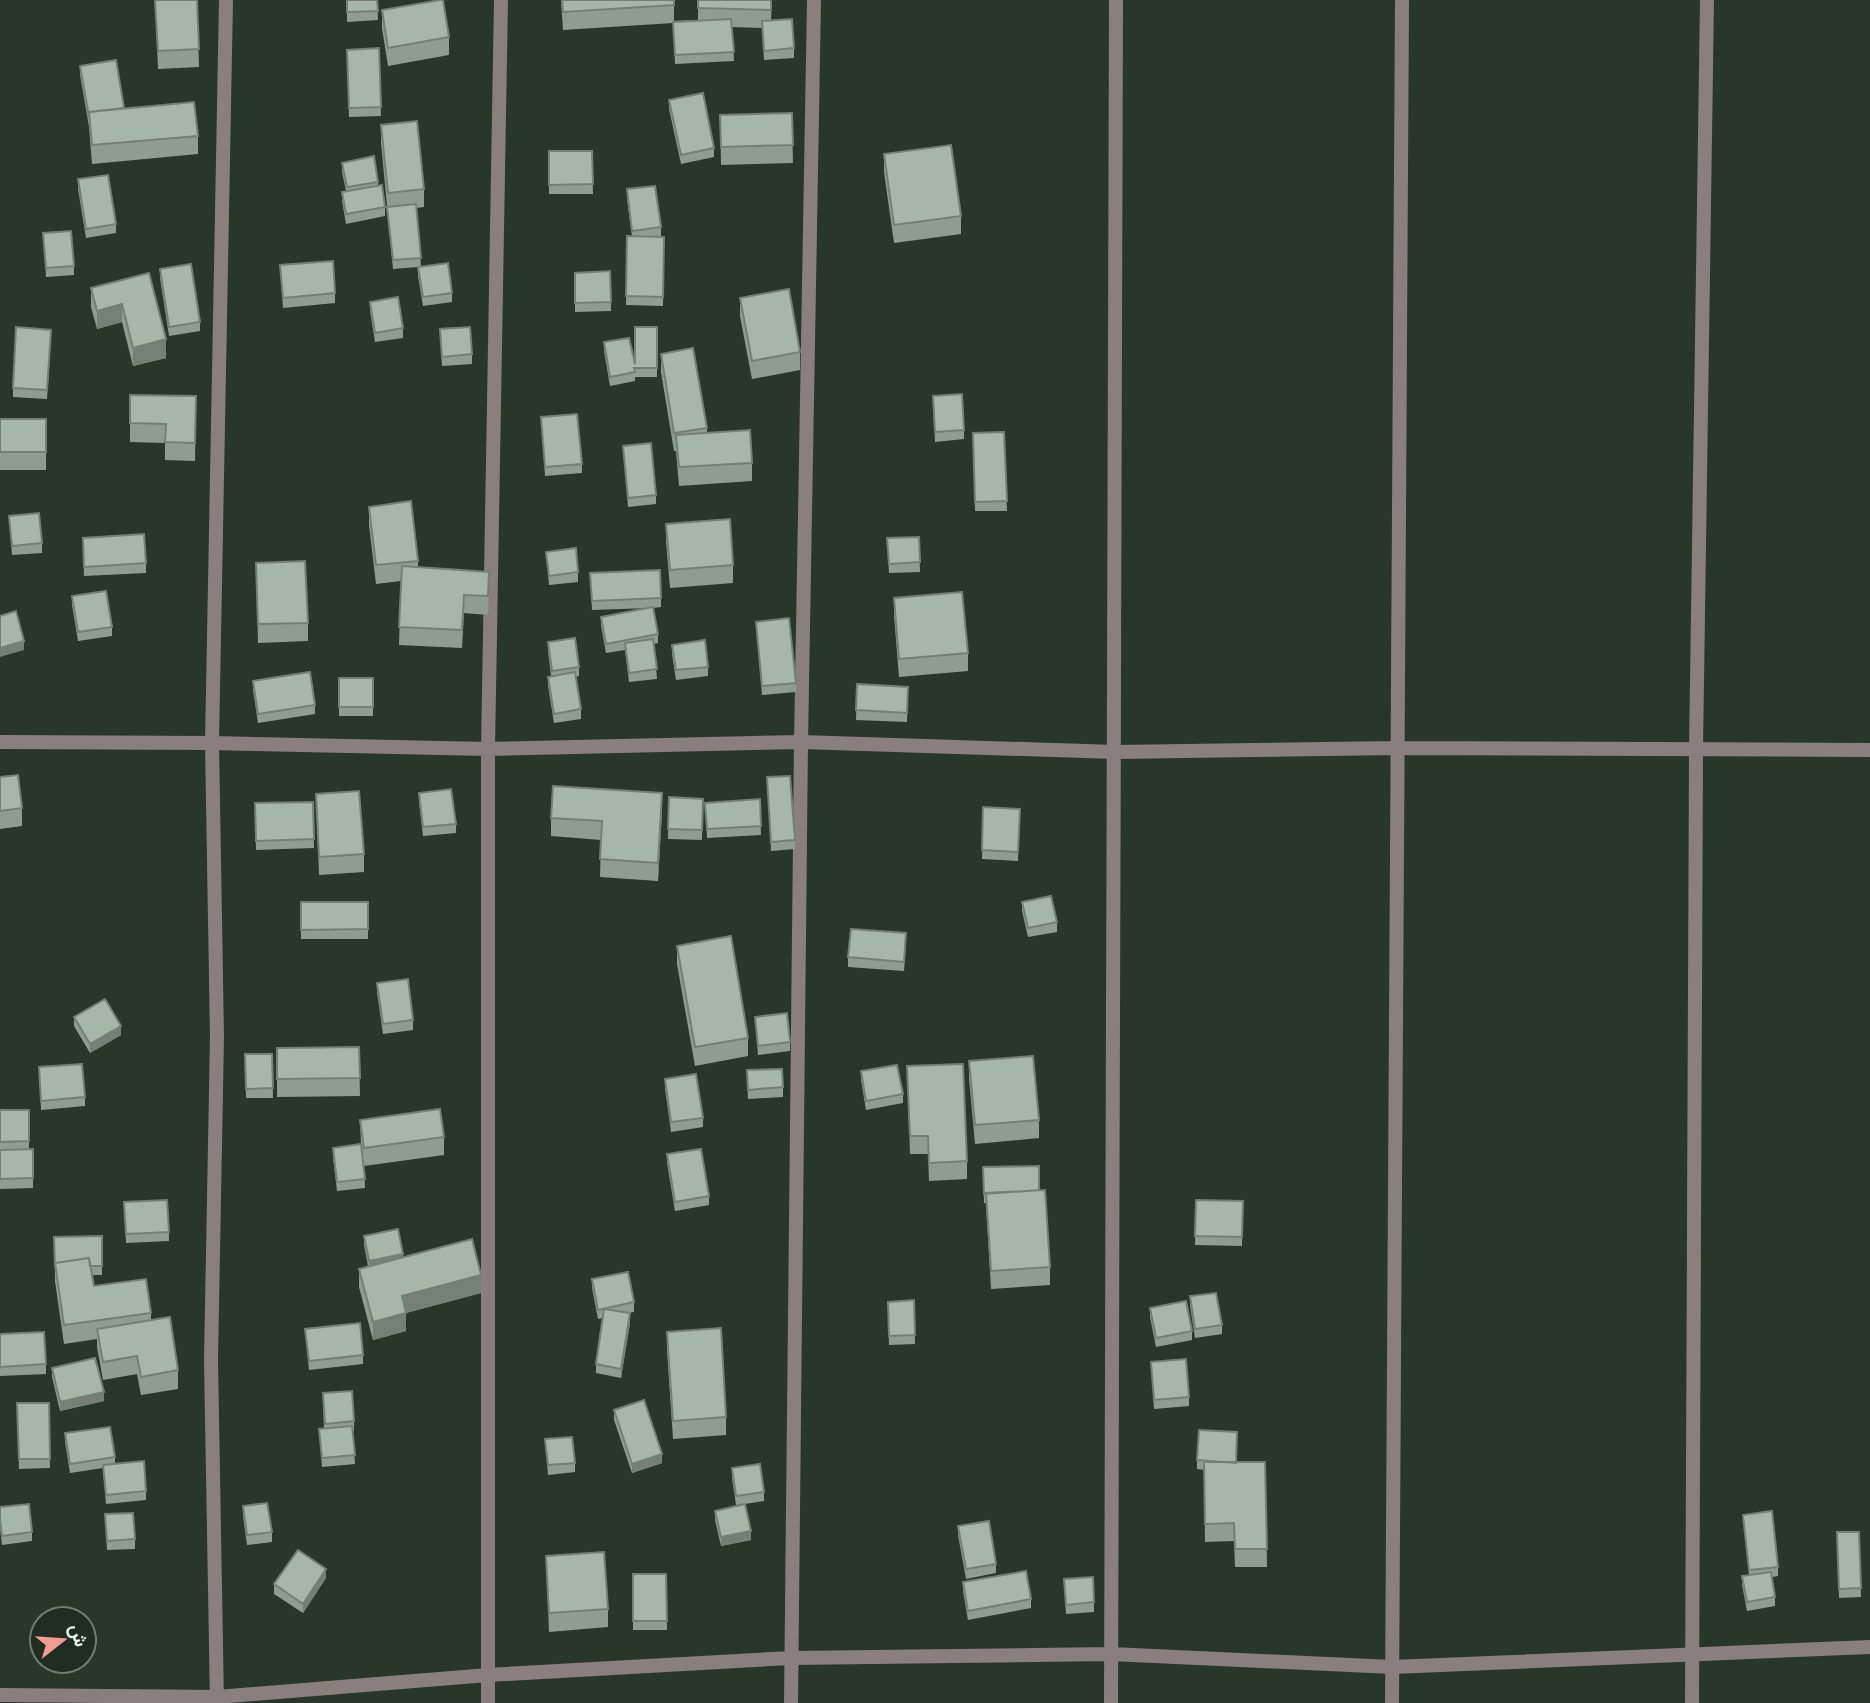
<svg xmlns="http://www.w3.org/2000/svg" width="1870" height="1703" viewBox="0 0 1870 1703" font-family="Georgia,Vazirmatn,serif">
	<rect width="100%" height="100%" fill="#29372b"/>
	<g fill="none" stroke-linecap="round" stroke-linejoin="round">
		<path stroke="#897f7e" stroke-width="14" d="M0,742L212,743L488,749L801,742L1115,752L1398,748L1870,750
			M0,1695L217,1697L488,1675L790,1658L1111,1654L1392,1667L1870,1647
			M217,1703L211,1360L217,1037L212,743L226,0
			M488,1703V749L501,0
			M791,1703L801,742L814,0
			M1111,1703L1116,0
			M1392,1703L1402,0
			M1692,1703L1696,750L1707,0"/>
	</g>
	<path fill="#8f9d91" d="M155,0H197L199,67L158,69Z
		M347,0H377L378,20L347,22Z
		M561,0H674V21L698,20V0H772L771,20L794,48V58L764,60L762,28L732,27L734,61L675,64L673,23L563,30Z
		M382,10L449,37V55L388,66L382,28Z
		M379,48L381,116L349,117L347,50Z
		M80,66L124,108L198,136V154L92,164L89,127L80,75Z
		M669,100L714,148V157L681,164L669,109Z
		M792,113L793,163L721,165L720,115Z
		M381,125L424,189V207L416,208L421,266L452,293V302L423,306L418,276V267L393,269L381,143Z
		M549,151H592L593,194H549Z
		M884,154L961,216V234L894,243L884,172Z
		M342,163L378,182V186L385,207V216L346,224L342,201V192L346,191L342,172Z
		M78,179L116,224V233L86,238L78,189Z
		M627,189L661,227V237H664L663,306L626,305L627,236H632L627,199Z
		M43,233L74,266V275L46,277Z
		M280,265L335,293V303L283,308Z
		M160,269L200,322V331L169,336L160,278Z
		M149,273L166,358L133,366L122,322L97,329L91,307V288Z
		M575,273L611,302V311L575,312Z
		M740,298L800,352V370L752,379L740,316Z
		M370,302L403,328V338L375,342L370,311Z
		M657,327V377H635V381L610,386L604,351V342L635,364Z
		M440,329L472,354V364L442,366Z
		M51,339L47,399L13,397V388Z
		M661,354L707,428V433L752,463V481L679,486L676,451H674L661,372Z
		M130,395L196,396L195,461L165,460V443L130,442Z
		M933,396L964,430V439L935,442Z
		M541,417L582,464V473L545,476Z
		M0,419H46V470H0Z
		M1004,432L1007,511H975L973,433Z
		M623,446L656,495V504L628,507Z
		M369,507L418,561V567L489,590L488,615L464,613L462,648L399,645L401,581L376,584L369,525Z
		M9,516L42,543V553L12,555Z
		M666,524L733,565V583L670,588L666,542Z
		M919,537L920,572L889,573L887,538Z
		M83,538L146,563V573L84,576Z
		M546,552L578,572V582L549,585Z
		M256,563L308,623V641L258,643Z
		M590,573L661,598V607L653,608L658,634V643L654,644L657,679L629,682L625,650L606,653L601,626V617L651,608L592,610Z
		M72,596L112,627V636L78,641L72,605Z
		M894,598L968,653V671L899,677L894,616Z
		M756,622L796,683V692L762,695Z
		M548,642L579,667V676L576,677L581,709V719L554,723L548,686V677L551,676L548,651Z
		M672,645L708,667V676L676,680L672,654Z
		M339,678H373V716H339Z
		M253,681L315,705V714L258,723L253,690Z
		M857,684L908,687L907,722L856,720Z
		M0,777L22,808V826L0,829Z
		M767,777L795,840V849L771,851Z
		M419,793L456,824V833L423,836L419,802Z
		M316,794L364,854V872L319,875Z
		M669,797L703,799L702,840L668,839Z
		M760,799L761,835L707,838L705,803Z
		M313,802L314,848L256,850L255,803Z
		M983,807L1020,809L1018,861L982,859Z
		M662,811L658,881L600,877L601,840L551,836V818Z
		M301,902H368V939H301Z
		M1022,902L1057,922V932L1028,937L1022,911Z
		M906,943L904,971L848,967V957Z
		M677,946L748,1038V1056L695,1066L677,964Z
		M377,983L413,1020V1030L383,1034L377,992Z
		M74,1017L121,1035L90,1053L74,1026Z
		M755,1017L790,1042V1051L758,1055Z
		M359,1047L360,1096L277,1097V1048Z
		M245,1054H272L273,1098H246Z
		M969,1061L1039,1120V1138L975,1144L969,1079Z
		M907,1066L967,1161V1179L929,1181L928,1154H910Z
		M39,1067L85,1097V1106L41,1110Z
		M747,1070L783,1087V1097L748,1099Z
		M861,1071L903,1094V1103L866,1110L861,1080Z
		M665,1079L703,1118V1127L671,1132L665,1088Z
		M0,1110H29V1149H33V1188L0,1189Z
		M360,1120L444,1137V1155L364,1166L365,1188L337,1191L333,1157V1148L361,1144Z
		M667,1154L709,1196V1205L675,1211L667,1163Z
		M983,1167L1039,1190L1050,1267V1285L991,1289L986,1203H984Z
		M1196,1200L1243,1201L1242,1246L1195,1245Z
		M124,1202L169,1232V1241L126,1243Z
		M102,1236V1275H92L94,1286L151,1313V1320L178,1370V1389L141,1395L137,1374L103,1380L97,1347V1339L64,1344L55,1281L54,1237Z
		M364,1236L403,1257L481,1293L406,1313V1331L373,1340L359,1287V1269L368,1266L364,1245Z
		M592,1279L634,1302V1312L627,1313L630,1323L621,1378L596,1373V1364L603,1318L598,1319L592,1288Z
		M1190,1296L1222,1325V1334L1195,1338L1190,1306Z
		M914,1300L915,1344L889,1345L888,1302Z
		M1150,1308L1192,1331V1340L1156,1347L1150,1317Z
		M305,1329L363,1355V1364L309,1370Z
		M667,1332L726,1417V1435L673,1439L667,1350Z
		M0,1334L46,1364V1374L0,1376Z
		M1151,1362L1189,1397V1406L1154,1409Z
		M52,1368L104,1401L60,1411L52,1377Z
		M323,1402L354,1421V1431H353L355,1464L322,1467L319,1429L324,1428Z
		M17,1403H49L50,1468L19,1469Z
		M614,1410L662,1463L632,1473L614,1420Z
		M65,1433L115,1457V1463L146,1491V1500L106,1504L103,1468L70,1473L65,1442Z
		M545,1439L575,1463V1472L548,1475Z
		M1197,1460L1236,1462H1265L1267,1567H1235L1234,1541L1205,1542L1204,1470L1197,1469Z
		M732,1468L764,1492V1501L745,1504L751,1540L721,1546L715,1520V1511L744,1504L736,1505L732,1478Z
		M243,1506L272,1532V1542L247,1545L243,1516Z
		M0,1507L32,1532V1541L2,1545L0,1528Z
		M105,1514L135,1539V1549L107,1550Z
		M1743,1515L1778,1567V1576L1772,1577L1775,1597V1606L1747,1611L1742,1585V1576L1749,1575Z
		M958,1526L996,1564V1573L966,1579L958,1535Z
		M1837,1532H1859L1861,1597L1839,1598Z
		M546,1556L608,1609V1627L549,1632Z
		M633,1574H666L667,1630H633Z
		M326,1578L303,1613L274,1594V1584Z
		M1064,1579L1094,1602V1612L1066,1614Z
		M963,1582L1031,1599V1608L968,1620L963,1591Z"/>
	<path fill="#748076" d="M122,304V322L97,329V311Z
		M166,339V358L133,366V348Z
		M24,641V650L0,657V648Z
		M662,793V811L658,881V863Z
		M121,1026V1035L90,1053V1044Z
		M403,1254V1263L369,1270V1261Z
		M481,1275V1293L406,1313V1331L373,1340V1322L402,1296Z
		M630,1313V1323L621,1378V1369Z
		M104,1392V1401L60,1411V1402Z
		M662,1454V1463L632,1473V1464Z
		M751,1531V1540L721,1546V1537Z
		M326,1569V1578L303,1613V1604Z"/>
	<path fill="#a6b7a9" stroke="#748076" stroke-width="2" d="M155,0H197L199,49L158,51Z
		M347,0H377L378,11L347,12Z
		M440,0H443L449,37L388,48L382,10Z
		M562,0H674V5L563,12Z
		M698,0H771V10L698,8Z
		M731,19L734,52L675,55L673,22Z
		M792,19L794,48L764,51L762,21Z
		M379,48L381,107L349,108L347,50Z
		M116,60L124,108L89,112V117L80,66Z
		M703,93L714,148L681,155L669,100Z
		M194,102L198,136L92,145L89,112Z
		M792,113L793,145L721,147L720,115Z
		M417,121L424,189L388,193L381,125Z
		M951,145L961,216L894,225L884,154Z
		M549,151H592L593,184L549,185Z
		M374,156L378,182L347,187L342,163Z
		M108,175L116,224L86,229L78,179Z
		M382,185L385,207L346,214L342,192Z
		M655,186L661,227L632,231L627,189Z
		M416,204L421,258L393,260L387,207Z
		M71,231L74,266L46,268L43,233Z
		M627,236L664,237L663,297L626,296Z
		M333,261L335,293L283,298L280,265Z
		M448,263L452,293L423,297L418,267Z
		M191,264L200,322L169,327L160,269Z
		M610,271L611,302L575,303V273Z
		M149,273L166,339L133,348L122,304L97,311L91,288Z
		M789,289L800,352L752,361L740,298Z
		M398,297L403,328L375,333L370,302Z
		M16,327L51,330L47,390L13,388Z
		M470,327L472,354L442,357L440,329Z
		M635,327H657V368H634L635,372L610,377L604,342L629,338L635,364Z
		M693,348L707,428L674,433L661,354Z
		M962,394L964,430L935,432L933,396Z
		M130,395L196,396L195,443L165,442L166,424L130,423Z
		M577,414L582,464L545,467L541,417Z
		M0,419H46V452H0Z
		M750,430L752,463L679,467L676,435Z
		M1004,432L1007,501L975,502L973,433Z
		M651,443L656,495L628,498L623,446Z
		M411,501L418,561L376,565L369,507Z
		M39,513L42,543L12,546L9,516Z
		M730,519L733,565L670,570L666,524Z
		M144,534L146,563L84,567L83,538Z
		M919,537L920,562L889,564L887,538Z
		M576,548L578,572L549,576L546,552Z
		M305,561L308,623L258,624L256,563Z
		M402,566L489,572L488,596L464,595L462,630L399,627Z
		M660,570L661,598L592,601L590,573Z
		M106,591L112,627L78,632L72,596Z
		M962,592L968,653L899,659L894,598Z
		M653,607L658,634L606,644L601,617Z
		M16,611L24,641L0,648V616Z
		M789,618L796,683L762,686L756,622Z
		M575,638L579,667L552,671L548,642Z
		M653,639L657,669L629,673L625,643Z
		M705,640L708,667L676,670L672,645Z
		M310,672L315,705L258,714L253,681Z
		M575,672L581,709L554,714L548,677Z
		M339,678H373V707H339Z
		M857,684L908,687L907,713L856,710Z
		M18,775L22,808L0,811V777Z
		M790,776L795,840L771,842L767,777Z
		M553,786L662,793L658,863L600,859L602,821L551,818Z
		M451,789L456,824L423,827L419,793Z
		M359,791L364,854L319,857L316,794Z
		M669,797L703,799L702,830L668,829Z
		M760,799L761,826L707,829L705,803Z
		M313,802L314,839L256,841L255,803Z
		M983,807L1020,809L1018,852L982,850Z
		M1051,896L1057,922L1028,928L1022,902Z
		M301,902H368V929L301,930Z
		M851,929L906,933L904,962L848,957Z
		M731,936L748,1038L695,1047L677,946Z
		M408,979L413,1020L383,1024L377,983Z
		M105,999L121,1026L90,1044L74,1017Z
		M787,1013L790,1042L758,1046L755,1017Z
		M359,1047L360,1078L277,1079V1048Z
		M245,1054H272L273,1088L246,1089Z
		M1033,1056L1039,1120L975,1125L969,1061Z
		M82,1064L85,1097L41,1101L39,1067Z
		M963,1064L967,1161L929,1163L928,1136H910L907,1066Z
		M897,1065L903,1094L866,1101L861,1071Z
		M782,1069L783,1087L748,1090L747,1070Z
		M696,1074L703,1118L671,1122L665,1079Z
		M440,1109L444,1137L364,1148L360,1120Z
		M0,1110H29V1141L0,1142Z
		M361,1144L365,1179L337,1182L333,1148Z
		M33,1149V1178L0,1179V1150Z
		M701,1149L709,1196L675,1202L667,1154Z
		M1039,1166V1190L984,1194L983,1167Z
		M1045,1190L1050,1267L991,1271L986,1193Z
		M167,1200L169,1232L126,1234L124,1202Z
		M1196,1200L1243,1201L1242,1237L1195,1236Z
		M398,1229L403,1254L369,1261L364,1236Z
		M102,1236V1266H90L89,1258L55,1263V1267L54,1237Z
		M472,1239L481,1275L402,1296L406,1313L373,1322L359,1269Z
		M89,1258L94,1286L146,1279L151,1313L64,1325L55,1263Z
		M628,1272L634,1302L598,1310L592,1279Z
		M1216,1293L1222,1325L1195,1329L1190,1296Z
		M914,1300L915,1335L889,1336L888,1302Z
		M1186,1301L1192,1331L1156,1338L1150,1308Z
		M604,1309L630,1313L621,1369L596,1364Z
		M170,1317L178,1370L141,1377L137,1356L103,1362L97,1329Z
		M360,1323L363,1355L309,1361L305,1329Z
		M721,1328L726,1417L673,1421L667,1332Z
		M44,1332L46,1364L0,1367V1334Z
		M95,1358L104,1392L60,1402L52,1368Z
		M1186,1359L1189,1397L1154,1400L1151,1362Z
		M352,1391L354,1421L325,1424L323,1393Z
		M644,1400L662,1454L632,1464L614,1410Z
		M17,1403H49L50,1459H19Z
		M352,1426L355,1455L322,1458L319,1429Z
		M110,1427L115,1457L70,1464L65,1433Z
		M1199,1430L1237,1432L1236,1463L1197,1460Z
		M572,1437L575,1463L548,1465L545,1439Z
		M144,1461L146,1491L106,1495L103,1465Z
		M1204,1462H1265L1267,1549H1235L1234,1523L1205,1524Z
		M760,1464L764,1492L736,1496L732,1468Z
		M267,1503L272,1532L247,1535L243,1506Z
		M29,1504L32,1532L2,1536L0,1518V1507Z
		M745,1504L751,1531L721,1537L715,1511Z
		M1772,1511L1778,1567L1749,1570L1743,1515Z
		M133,1513L135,1539L107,1541L105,1514Z
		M989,1521L996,1564L966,1569L958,1526Z
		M1837,1532H1859L1861,1588L1839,1589Z
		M298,1550L326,1569L303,1604L274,1584Z
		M604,1552L608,1609L549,1613L546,1556Z
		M1026,1571L1031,1599L968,1611L963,1582Z
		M1771,1572L1775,1597L1747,1602L1742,1576Z
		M633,1574H666L667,1621H633Z
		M1093,1577L1094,1602L1066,1605L1064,1579Z"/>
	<g transform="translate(63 1640) rotate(73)"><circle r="33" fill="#1f2d22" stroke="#707c72" stroke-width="2"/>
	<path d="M0-5L12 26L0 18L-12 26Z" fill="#f59c92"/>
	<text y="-10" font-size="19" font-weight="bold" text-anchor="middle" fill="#e9f2eb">ش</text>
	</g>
</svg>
